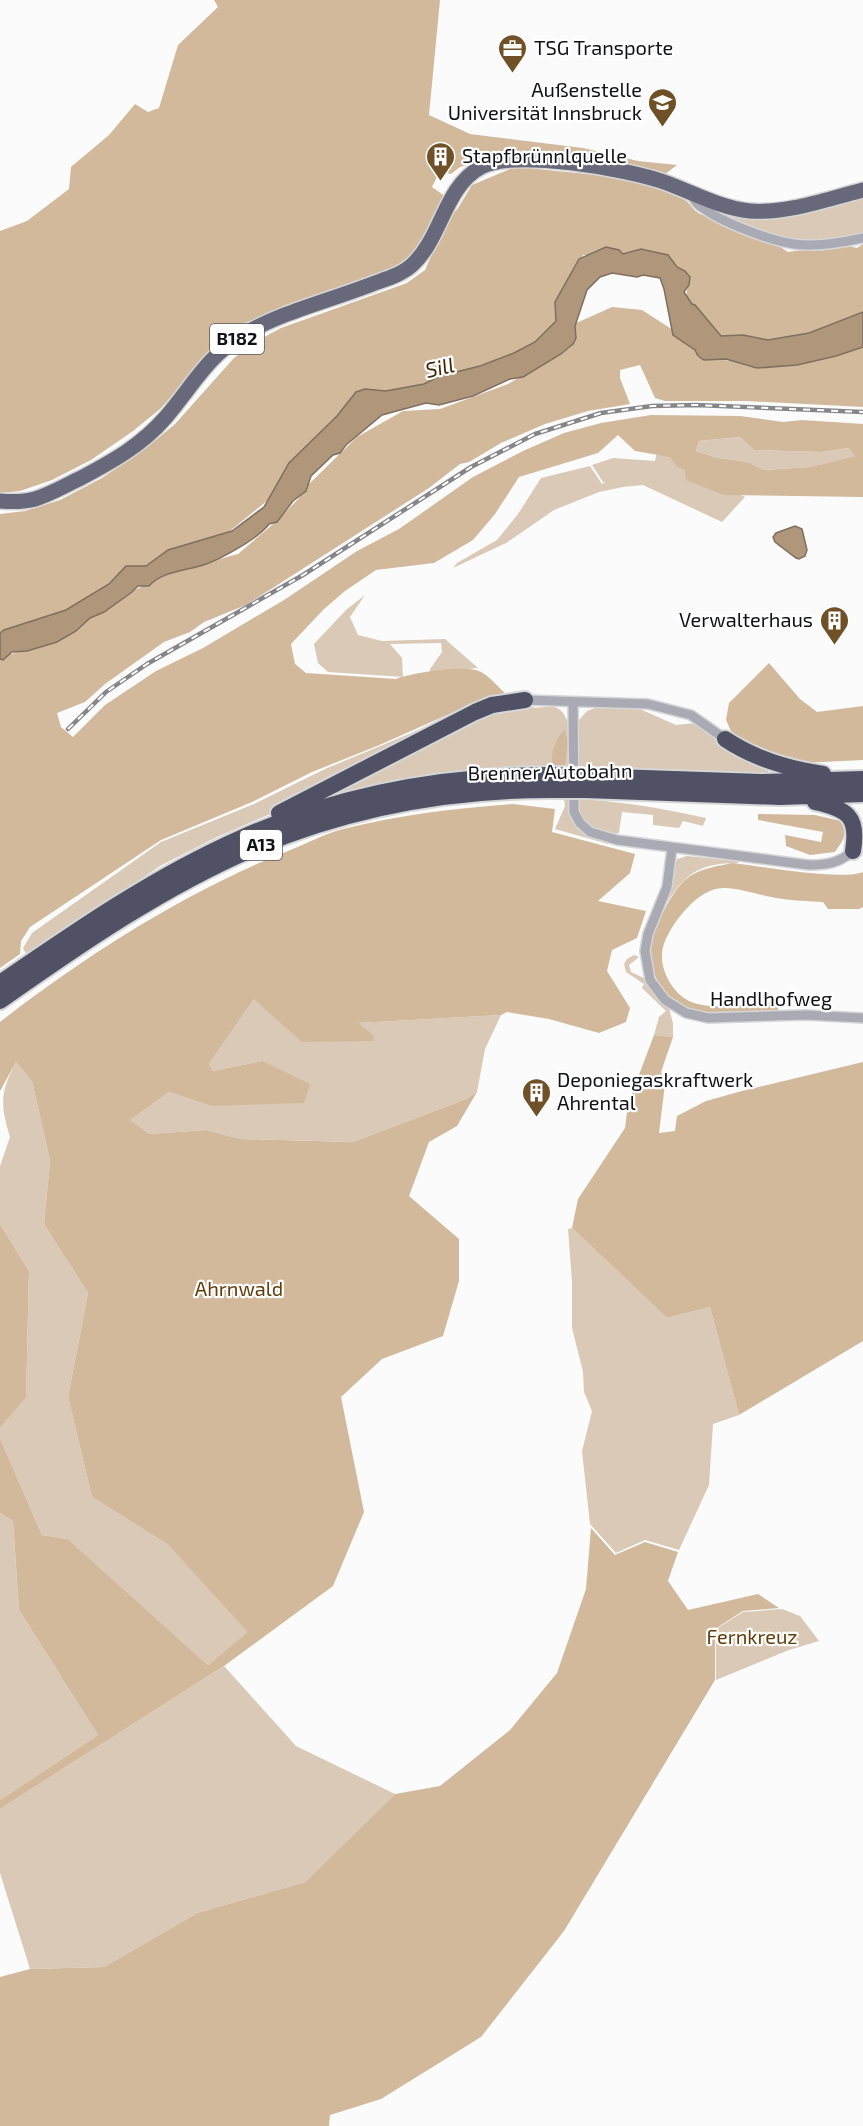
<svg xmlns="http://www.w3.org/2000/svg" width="863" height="2126" viewBox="0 0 863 2126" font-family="'Exo 2',sans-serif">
	<rect width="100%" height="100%" fill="#fbfbfb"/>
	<path fill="#dac9b6" d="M863,195V236C842,238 819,244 798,242C766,240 731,220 703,205L718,208Z
		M740,437L754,450L822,452L850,448L856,456L810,467L762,470L748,462L718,458L696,451L699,441Z
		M657,452L691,457L710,481L745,497L722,522L643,485L623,487L599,492L554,510L506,543L453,568L457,563L497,540L518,514L541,478L590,466L602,484L605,482H603L592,465L613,458L655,461Z
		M365,595L350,617L358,635L382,641L445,639L478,668L430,673V669L442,652L441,643L390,644L402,658L403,677L328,672L318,663L314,644L346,610Z
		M493,699C506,701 518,703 530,707C537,709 546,706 554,707C575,712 569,751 569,768L277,811L217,837L160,866L27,956L23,948L32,933L161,842L254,804L325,769Z
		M598,707H628L642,710L676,725L696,723L769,766L767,777L600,769L577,766L579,720L587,711Z
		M564,799C612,799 659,808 706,818L703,826L683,821L679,828L653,825V815L622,812L619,833L610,835L608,844L555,829L565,806Z
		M687,856L738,861V863C691,863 680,880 659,917L677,859Z
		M634,955L639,957L629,965L631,972L648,980L662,1002L669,1008L673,1023V1037L654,1035L659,1017L666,1011L642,988L644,984L626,972L624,964L627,959Z
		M254,999L357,1023L501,1015L485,1049L477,1092L466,1099L353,1142L241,1139L206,1130L149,1134L129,1120L169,1092L211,1106L262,1061L213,1071L209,1064Z
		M16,1062L32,1081L50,1161L44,1224L88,1293L68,1397L92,1497L167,1544L249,1632L208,1665L68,1539L42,1535L0,1438V1428L26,1398L29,1271L0,1224V1166L10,1137C0,1104 0,1093 16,1062Z
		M572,1228L667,1318L710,1307L739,1415L713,1424L709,1485L679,1550L645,1540L616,1553L590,1524L582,1451L592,1411L584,1392L583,1372L572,1328V1281L568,1229Z
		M0,1513L13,1521L19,1610L98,1735L0,1800Z
		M782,1609L800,1616L819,1641L789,1650L716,1680V1629L743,1612Z
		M224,1666L296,1746L395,1794L305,1882L197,1913L104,1967L30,1969L0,1873V1809Z"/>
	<path fill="#d2b99c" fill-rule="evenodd" d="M214,0H440L429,115L470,134L583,148L638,161L677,165L664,175L498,156L460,167L451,174L440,171L432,187L446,197L418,250L398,268L245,323L220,342L160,409L133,431L91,460L52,480L20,491L0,493V231L27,221L69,189L71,167L109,135L135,104L148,112L159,108L178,45L218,7Z
		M517,166C571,175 634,172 683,199C690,202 693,211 700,214C704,216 709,216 713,218C738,227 766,237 788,252L840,244L857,248L863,244V312L809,333L768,340H745L743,335L721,336L695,305L686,300L689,275C660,249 619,255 583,255L555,301L557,321L535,342L514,353L480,366L440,376L432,386L348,412L300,454L268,500L219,540L56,618L0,634V514L25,511L60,500L102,478L146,448L175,424L234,358L257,341L281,328L407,283L425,270L446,222L458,208L472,185Z
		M612,307L642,310L673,330L697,350V357L732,361L768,359L785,366L836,354L863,345V407L745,401H665L655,398L640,365L620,370V378L630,404L588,411L545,424L501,443L469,462L460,464L429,488L246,605L204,622L190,632L164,642L105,684L85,702L57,713L61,727L73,737L105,705L156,671L203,648L284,600L357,551L399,529L473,477L523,451L564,433L601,423L651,415L740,416L783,422L802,420L863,424V497L724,495L686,480L685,470L677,467L670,457L635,451L618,435L598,453L519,477L495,514L473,540L434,563L376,570L345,591L324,609L291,644L295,664L306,673L396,679C411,673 467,664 481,672C490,677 498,687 506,694L472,704L377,746L312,772L252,802L161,840L30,927L21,941L20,954L0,968V657L22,651L123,596L171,572L238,554L279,519L299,498L307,486L357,437L403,411L440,409L508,384L570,348L572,325ZM740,437L754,450L822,452L849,448L855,456L810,467L763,470L748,462L718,458L696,451L699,441Z
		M769,663L800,699L817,712L863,706V760L780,764L735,740L726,720L729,703Z
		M565,730L568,741L565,766H553C549,756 556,736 565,730Z
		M513,804L555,809L552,832L635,854L630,873L598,901L646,911L637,938L612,950L607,971L630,1008L626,1022L599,1033L549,1019L507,1012L501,1015L358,1023L373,1035L374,1041L302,1042L254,999L209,1064L213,1071L262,1061L310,1084L304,1103L211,1106L169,1092L130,1120L149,1134L206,1130L241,1139L353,1142L466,1099L477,1092L457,1126L429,1142L409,1196L459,1239V1281L443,1336L382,1359L341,1397L364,1512L333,1586L224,1666L0,1809V1800L98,1735L19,1610L13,1521L0,1513V1438L42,1535L68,1539L208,1665L248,1632L167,1544L92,1497L68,1397L88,1293L44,1224L50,1161L32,1081L16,1062L0,1091V1022C86,955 187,891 288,851C306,844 324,834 343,829C398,815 456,808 513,804Z
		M758,814L815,815L841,821C848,836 843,840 835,852L810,855L786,846L785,835L821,842L823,832L758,820Z
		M732,863C760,866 841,881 863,872V907L859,909H828L823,902C808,901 792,901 777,898C762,896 736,887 723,888C698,888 670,924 663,947C658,967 671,992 689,1001C712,1012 751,1002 776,1002L779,1012C753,1013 716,1018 691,1011C667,1003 649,975 650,950C652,931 669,897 682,883C695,869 714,867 732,863Z
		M654,1035L673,1037L661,1072L665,1084L659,1133L675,1131L677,1116L706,1101L742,1091L863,1062V1341L739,1415L710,1307L667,1318L572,1228L578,1199L625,1128L628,1104Z
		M0,1224L29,1271L26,1398L0,1428Z
		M591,1528L615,1555L645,1542L678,1552L668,1581L688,1610L758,1594L779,1608L743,1611L715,1629V1680L564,1931L481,2037L381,2099L330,2115L329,2126H0V1977L30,1969L104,1967L197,1913L305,1882L395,1794L440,1786L510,1730L557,1673L586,1589Z"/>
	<path fill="#b0977b" stroke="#806f5e" stroke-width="1.5" d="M606,247L619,250L623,254L641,249L668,255L677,267L685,271L690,277L689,285L684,292L692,304L695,305L721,336L743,335L768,340L809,333L863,312V347L836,356L797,365L757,368L726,359L704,360L698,356L695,350L673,335L664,289L660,278L643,275L637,277L612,273L600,277L587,290L575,326L576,338L573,344L561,354L523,377L510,379L473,396L439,405L426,403L382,415L346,445L340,453L333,455L311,476L306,491L293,501L277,522L269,524C258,539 215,563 196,567C181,571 160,573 149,586H138L132,592L104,612L90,618L76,631L57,642L27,651L12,652L3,660L0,659V633L4,630L66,610L109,584L126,566H146L168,550L232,531L264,507L289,463L337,416L356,392L365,389L386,391L424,384L440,376L480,366L514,353L535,342L556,321L555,302L579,259Z
		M795,526L802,529L807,550L805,556L799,559L796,558L775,542L773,537L776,533Z"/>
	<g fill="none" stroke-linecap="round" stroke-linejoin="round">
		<defs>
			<path id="street" d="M691,194C694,200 697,205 703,208C721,222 771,241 794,244C816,247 841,243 863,238
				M525,700L648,704L691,715L725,739
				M573,702L574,812L580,823L590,832L617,840L809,865C827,865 839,863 853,851
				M672,848L667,887L648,934L645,951L650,980L665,1000L686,1013L708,1018L806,1015L863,1018"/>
			<path id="primary" d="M0,501C12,502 24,502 35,499C51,494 66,485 81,478C113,461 142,445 166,417C190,389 208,356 241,336C279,313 325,302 367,286C382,280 400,276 412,265C442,238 444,187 481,167C515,149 627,169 664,182C692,192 720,208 750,211C787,214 827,199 863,190"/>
			<path id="highway" d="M725,739C755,759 787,768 823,774
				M585,776L761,782L863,779
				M586,790L780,797L863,794
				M815,802C847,809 859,816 853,851
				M279,813L475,712L492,705L525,700
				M0,983C77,930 155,876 241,838C341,793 451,774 560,775
				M0,1001C81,944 165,886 257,847C353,807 455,789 559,790"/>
		</defs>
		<use href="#street" stroke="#d5d6d7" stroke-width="12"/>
		<use href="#primary" stroke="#d5d6d7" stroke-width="18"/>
		<use href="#highway" stroke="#d5d6d7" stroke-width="20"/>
		<use href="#street" stroke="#aaaab5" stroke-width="9"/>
		<use href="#primary" stroke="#676879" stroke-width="15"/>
		<use href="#highway" stroke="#505164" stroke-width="16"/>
		<defs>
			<path id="rail" d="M68,729L106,692L147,664L303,575L471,467L535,434L601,413L652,406L696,405L863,412"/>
		</defs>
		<use href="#rail" stroke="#86868a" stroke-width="4.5"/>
		<use href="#rail" stroke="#fff" stroke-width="2" stroke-dasharray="7" stroke-linecap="butt"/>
		<defs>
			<path id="highway-bridge" d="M560,775L585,776
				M559,790H586"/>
		</defs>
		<use href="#highway-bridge" stroke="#d5d6d7" stroke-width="20" stroke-linecap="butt"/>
		<use href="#highway-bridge" stroke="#505164" stroke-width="16"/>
	</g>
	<defs>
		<symbol id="office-pin" viewBox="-11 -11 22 30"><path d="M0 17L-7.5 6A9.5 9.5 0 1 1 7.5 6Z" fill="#705026" stroke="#fff"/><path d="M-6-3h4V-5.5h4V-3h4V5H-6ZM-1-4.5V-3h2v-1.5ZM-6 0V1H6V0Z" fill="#fff"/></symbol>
		<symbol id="university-pin" viewBox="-11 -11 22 30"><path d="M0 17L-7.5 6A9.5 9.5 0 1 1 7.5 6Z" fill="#705026" stroke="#fff"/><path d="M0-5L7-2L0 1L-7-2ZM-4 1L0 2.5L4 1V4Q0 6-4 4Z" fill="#fff"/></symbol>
		<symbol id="building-pin" viewBox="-11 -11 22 30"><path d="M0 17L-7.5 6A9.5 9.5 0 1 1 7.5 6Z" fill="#705026" stroke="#fff"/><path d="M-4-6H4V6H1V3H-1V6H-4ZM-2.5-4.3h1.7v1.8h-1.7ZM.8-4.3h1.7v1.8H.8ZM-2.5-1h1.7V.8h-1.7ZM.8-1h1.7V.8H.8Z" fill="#fff"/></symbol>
	</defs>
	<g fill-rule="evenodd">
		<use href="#office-pin" x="496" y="32" width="33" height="45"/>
		<use href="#university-pin" x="646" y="86" width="33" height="45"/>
		<use href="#building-pin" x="424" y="140" width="33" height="45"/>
		<use href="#building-pin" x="818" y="604" width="33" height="45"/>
		<use href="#building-pin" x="520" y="1076" width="33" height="45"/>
	</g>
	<g text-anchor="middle" stroke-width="4.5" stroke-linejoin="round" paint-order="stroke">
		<g fill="#fff" stroke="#58585e" stroke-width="1.5">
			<rect x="210" y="324" width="54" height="30" rx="4.5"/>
			<rect x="240" y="830" width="42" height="30" rx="4.5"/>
		</g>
		<g font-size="18" font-weight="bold" fill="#101119">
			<text x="237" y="345">B182</text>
			<text x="261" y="851">A13</text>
		</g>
		<g font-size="20" fill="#101119" stroke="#fff" text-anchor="start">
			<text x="534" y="55">TSG Transporte</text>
			<text x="642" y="97" text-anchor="end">Außenstelle<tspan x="642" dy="23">Universität Innsbruck</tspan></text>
			<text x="462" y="163">Stapfbrünnlquelle</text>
			<text x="813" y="627" text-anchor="end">Verwalterhaus</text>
			<text x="557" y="1087">Deponiegaskraftwerk<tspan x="557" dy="23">Ahrental</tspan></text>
		</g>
		<g font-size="20" fill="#101119" stroke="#fff">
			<text transform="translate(550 772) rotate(-1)" y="7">Brenner Autobahn</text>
			<text x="771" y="1006">Handlhofweg</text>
		</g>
		<g font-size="20" fill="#603d09" stroke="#fff">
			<text x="239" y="1296">Ahrnwald</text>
			<text x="752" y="1644">Fernkreuz</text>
		</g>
		<g font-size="21" font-style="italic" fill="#412701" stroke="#fff">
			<text transform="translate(440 368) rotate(-13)" y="7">Sill</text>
		</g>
	</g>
</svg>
